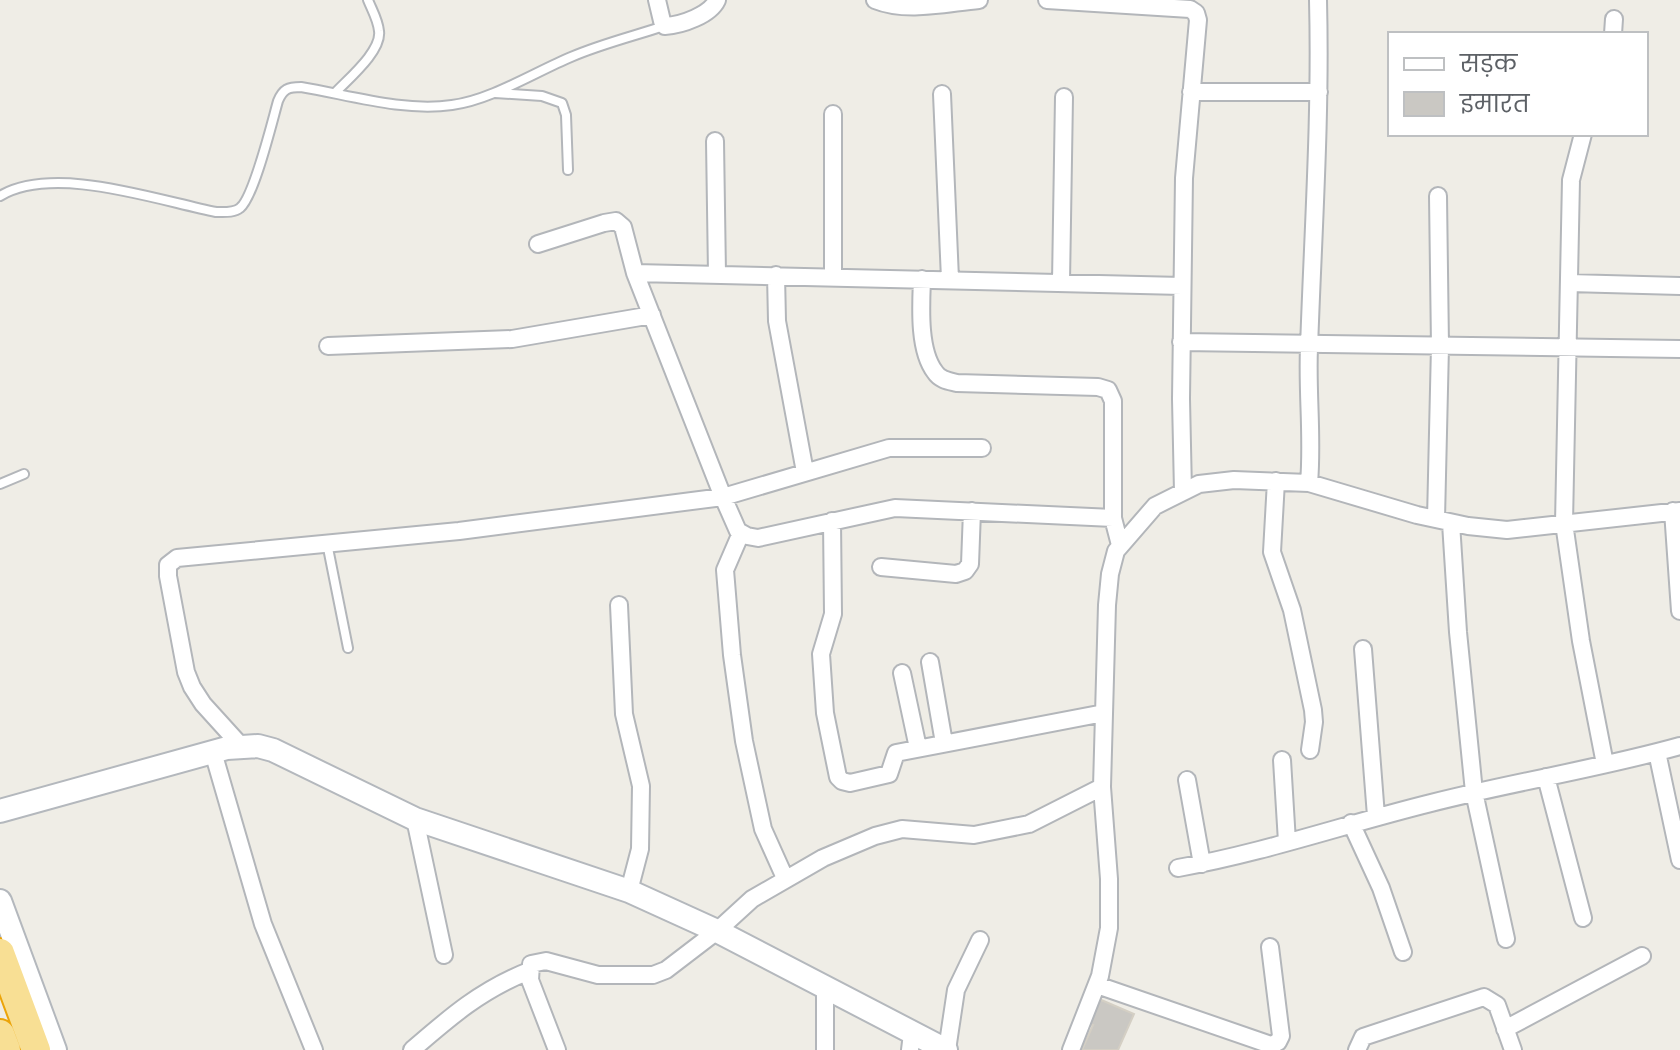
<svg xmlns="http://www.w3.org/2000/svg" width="1680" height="1050" viewBox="0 0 1680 1050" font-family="Poppins,'Noto Sans Devanagari',sans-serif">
	<rect width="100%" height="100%" fill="#efede6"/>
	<path fill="#cac8c3" stroke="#d4cfc4" stroke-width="2" d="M1099,999L1134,1014L1118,1050H1082L1093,1025L1088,1024Z"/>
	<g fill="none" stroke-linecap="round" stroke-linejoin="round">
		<defs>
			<path id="lane" d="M335,93C348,79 382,51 379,31C378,20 372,10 368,0
				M495,93L542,96L562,103L566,115L568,170
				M0,196C54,164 156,200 216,212C224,212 234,213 240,208C254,197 272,122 278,101C283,89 288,87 301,87C349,95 403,112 452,105C491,100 535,72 571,57C601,44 634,36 664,26
				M0,484L24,474
				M327,543L348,648"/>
			<path id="street" d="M657,0L662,21L665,26C682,25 710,15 717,0
				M875,0C907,13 946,3 979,0
				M1047,0L1190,9L1196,13L1198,20L1184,178L1181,399L1183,492
				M1613,34L1614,19
				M1191,92H1319
				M942,94L950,279
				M833,114V276
				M1583,134L1571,180L1564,523L1581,641L1605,764
				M715,141L717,274
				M538,244L604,223L616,221L623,227L635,273L723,497L738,531L747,536L758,538L895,508L1113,518
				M635,273L1182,286
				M776,275L777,321L805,472
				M922,279C921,305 918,350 935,372C940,380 949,381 957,383L1098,387L1108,390L1113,401V518L1120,545
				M1061,282L1064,97
				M1569,283L1680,286
				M1181,342L1680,349
				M328,346L512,339L652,315
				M1276,481L1272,552L1292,610L1313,710L1314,722L1310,750
				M1309,483C1313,438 1307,393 1309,348C1313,232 1321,116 1318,0
				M1673,511L1680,611
				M1436,519L1440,346L1438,196
				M832,521L833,614L821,654L825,713L838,777L842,781L850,783L889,774L896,753L1104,713
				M1451,523L1458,632L1474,792L1506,939
				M741,533L725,570L732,655L744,741L763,829L785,878
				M881,567L956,574L965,571L970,564L972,511
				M619,605L624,714L641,786L640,849L629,891
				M1363,649L1376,816
				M930,662L944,743
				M902,673L918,748
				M242,747L203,704L192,687L186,672L168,576V565L177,558L459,531L723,497L889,448H982
				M213,752L263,924L314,1050
				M1657,752L1680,860
				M1282,760L1287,842
				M1546,777L1583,918
				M1187,780L1202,864
				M415,819L444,955
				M1351,823L1381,888L1403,952
				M1178,868C1263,853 1346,824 1431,803C1513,782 1598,769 1680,746
				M1097,985L1271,1045L1278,1042L1281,1036L1270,947
				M825,988V1050
				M1505,1029L1642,956
				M412,1050C450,1017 481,990 529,971
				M557,1050L530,980L531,964L546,961L598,975H653L666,970L717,931L752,899L823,858L875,836L902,829L974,835L1029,824L1102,787
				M910,1050L912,1034
				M947,1050L956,990L980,940
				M1071,1050L1100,976L1109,928V879L1102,787L1107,605L1110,574L1116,551L1155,506L1199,484L1234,480L1309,483L1417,515L1468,526L1507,530L1680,511
				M1357,1050L1363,1037L1484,997L1497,1005L1513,1050"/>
			<path id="secondary" d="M0,811L227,748L258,746L273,750L415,819L629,891L717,931L946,1050
				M0,901L55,1050"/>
			<path id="highway" d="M0,953L36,1050
				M0,1034L6,1050"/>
		</defs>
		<use href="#lane" stroke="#b3b6ba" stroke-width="12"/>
		<use href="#street" stroke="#b3b6ba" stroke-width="20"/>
		<use href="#secondary" stroke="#b4b8bd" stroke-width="26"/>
		<use href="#highway" stroke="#eba40a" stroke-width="32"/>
		<use href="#lane" stroke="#fff" stroke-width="8"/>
		<use href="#street" stroke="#fff" stroke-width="16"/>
		<use href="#secondary" stroke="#fff" stroke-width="22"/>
		<use href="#highway" stroke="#f8df94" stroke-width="28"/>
	</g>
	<rect x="1388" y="32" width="260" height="104" fill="#ffffff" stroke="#bec0c2" stroke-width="2"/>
	<rect x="1404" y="58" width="40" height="12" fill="#ffffff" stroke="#bec0c2" stroke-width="2"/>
	<text x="1460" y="72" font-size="24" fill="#5d6166">सड़क</text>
	<rect x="1404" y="92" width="40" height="24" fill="#cac8c3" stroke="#bec0c2" stroke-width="2"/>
	<text x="1460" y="112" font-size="24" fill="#5d6166">इमारत</text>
</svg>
